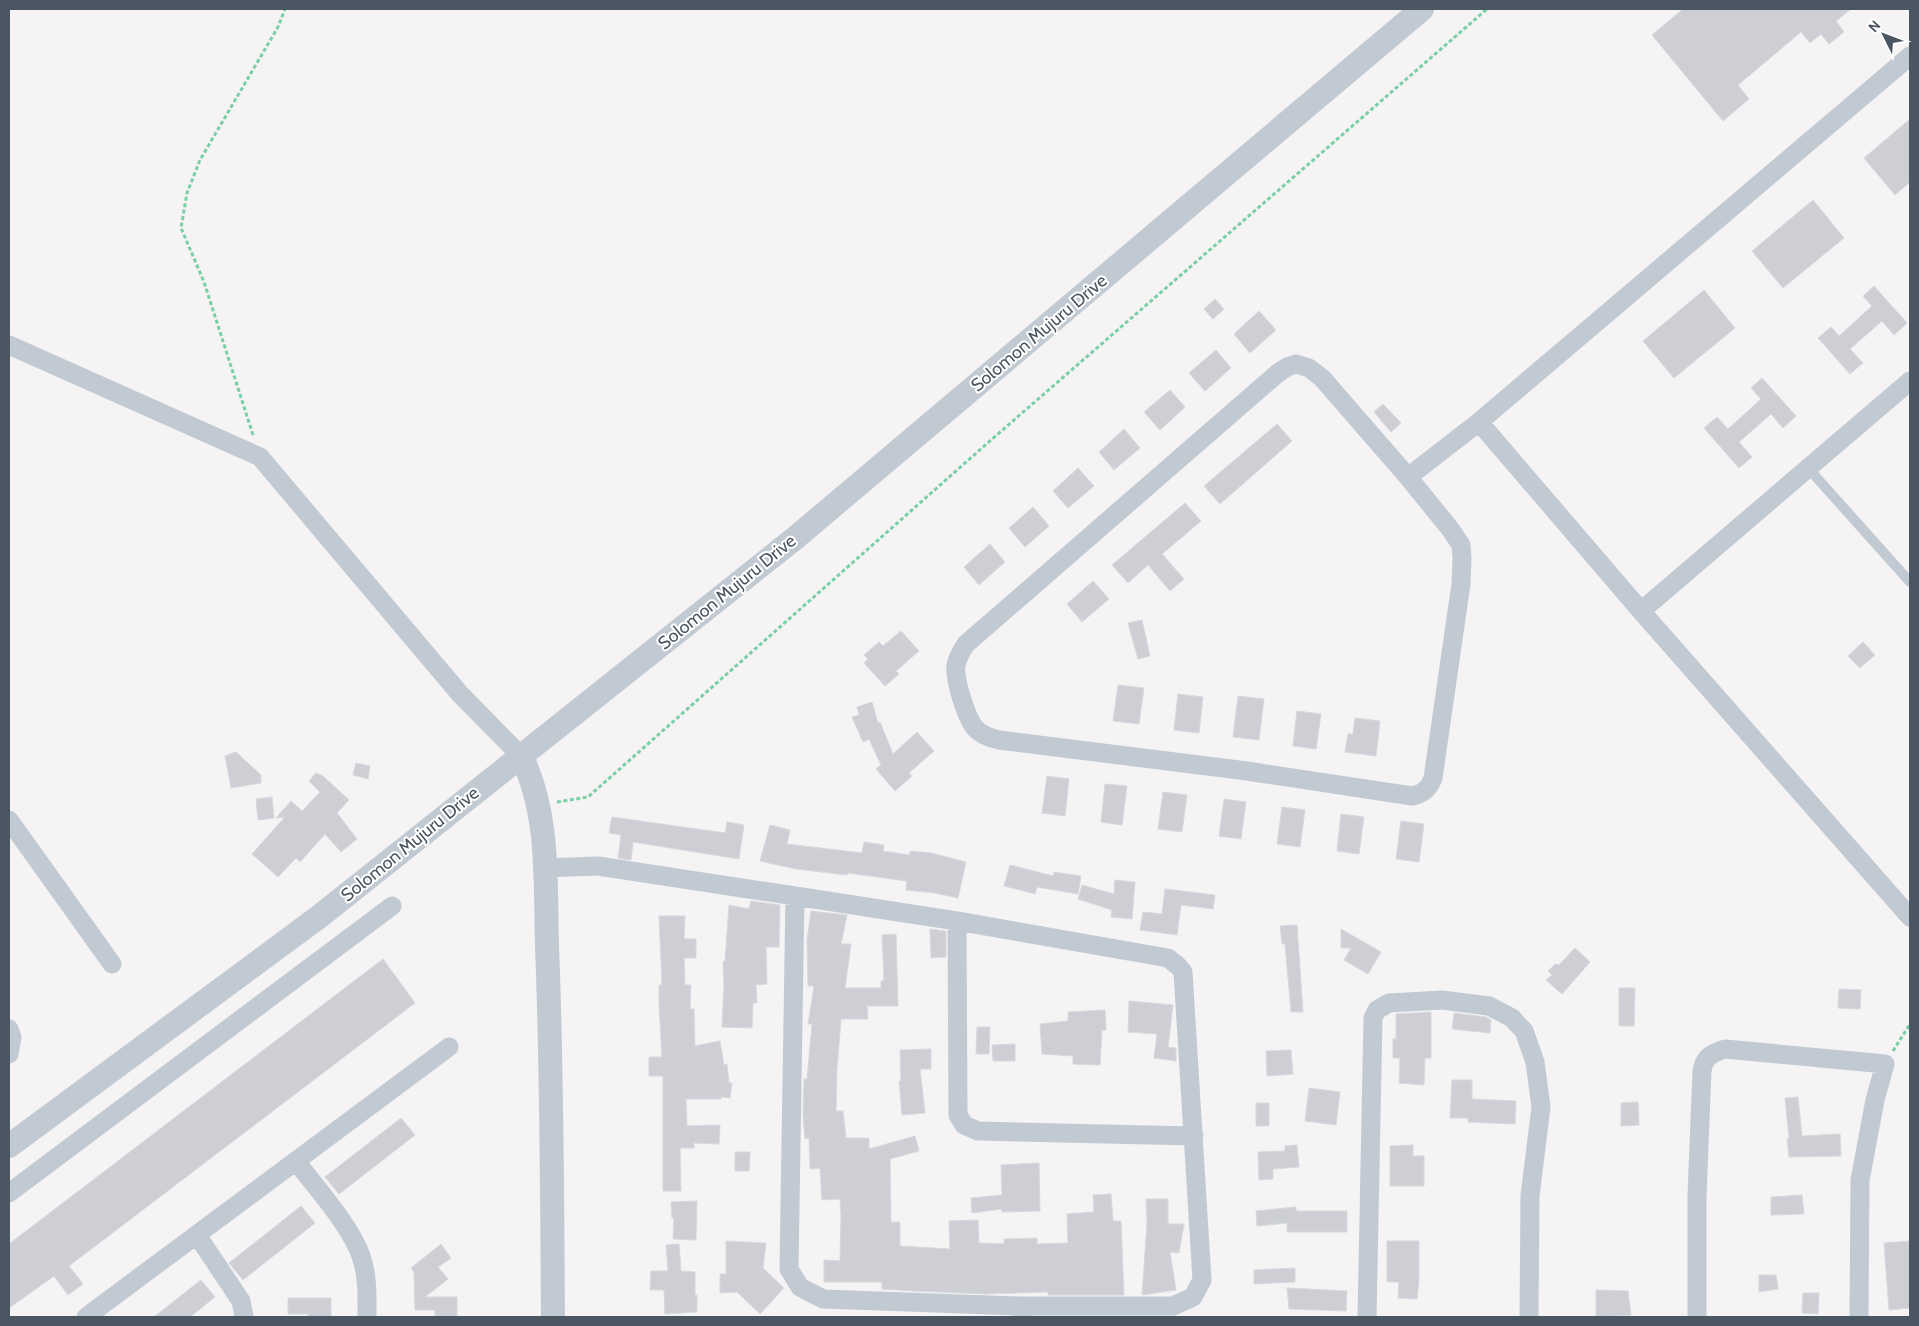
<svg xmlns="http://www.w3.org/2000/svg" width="1919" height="1326" viewBox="0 0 1919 1326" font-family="Cabin,sans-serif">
	<rect width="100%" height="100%" fill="#f5f3f3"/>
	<path fill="#cdcfd5" stroke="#d7d9de" d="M1683,9H1851L1836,21L1844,32L1829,44L1821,34L1810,43L1801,32L1738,85L1749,99L1723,121L1652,35Z
		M1910,119V182L1895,195L1864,158Z
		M1813,200L1844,238L1783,288L1752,251Z
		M1874,286L1907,323L1894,335L1882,321L1850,349L1863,363L1850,374L1818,338L1831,327L1839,336L1872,306L1863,296Z
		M1704,290L1735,328L1674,378L1643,341Z
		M1215,299L1224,309L1213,319L1204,309Z
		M1259,311L1276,330L1250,353L1234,334Z
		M1216,350L1231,368L1205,391L1189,373Z
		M1762,378L1796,416L1783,428L1771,414L1739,442L1752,457L1739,468L1704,428L1717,417L1728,429L1761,399L1751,388Z
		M1170,390L1185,407L1160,430L1144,412Z
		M1383,404L1401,423L1391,432L1374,412Z
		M1277,424L1292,441L1220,504L1204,486Z
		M1124,429L1140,448L1114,470L1099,452Z
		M1078,468L1094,486L1068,508L1053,491Z
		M1185,503L1201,521L1162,554L1184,579L1170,591L1148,565L1128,583L1112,565Z
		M1033,507L1049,526L1025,547L1009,528Z
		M990,544L1005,562L979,585L964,567Z
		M1093,581L1109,599L1082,622L1067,604Z
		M1142,620L1150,656L1138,659L1128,623Z
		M901,631L919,651L896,671L899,674L885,686L864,663L868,659L864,655L879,642L883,646Z
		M1863,642L1875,655L1860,668L1848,656Z
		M1118,685L1144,688L1139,724L1113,721Z
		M1178,694L1203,697L1199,733L1174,730Z
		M1238,696L1264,699L1259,740L1233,737Z
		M872,702L878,723L880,722L893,754L917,732L934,751L909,773L912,776L895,791L876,769L881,765L869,739L863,742L852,717L859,715L857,707Z
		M1297,711L1321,714L1316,749L1293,746Z
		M1355,718L1380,721L1376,756L1345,752L1348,734H1353Z
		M236,752L261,775V783L231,788L225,756Z
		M356,763L370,766L368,779L353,775Z
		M316,773L323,776L349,800L337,813L357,839L341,852L325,834L300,862L296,858L278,877L252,854L285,817L276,818L291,801L302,811L320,792L309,781Z
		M1047,776L1069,779L1065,816L1042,813Z
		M1105,784L1127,786L1122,825L1101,822Z
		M1163,792L1187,795L1182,832L1158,829Z
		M272,797L274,818L258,820L256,799Z
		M1224,799L1246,802L1241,839L1219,836Z
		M1282,807L1305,810L1300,847L1277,844Z
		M1341,814L1364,817L1359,854L1337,851Z
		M612,817L725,833L727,822L744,825L739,859L633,842L631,860L618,858L621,835L609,833Z
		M1401,821L1424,824L1419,862L1396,859Z
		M770,825L790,830L787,844L862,853L864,842L884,845L883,851L910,855V851L931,853L966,862L958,898L935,893L906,890L907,881L848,873L847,875L796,869L760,861Z
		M1010,865L1053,876L1054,872L1081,876L1078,894L1037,887L1035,894L1004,886Z
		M1115,880L1135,882L1132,919L1111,917L1112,910L1078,899L1082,885L1114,894Z
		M1165,889L1215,895L1213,909L1181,905L1177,935L1140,930L1143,912L1162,914Z
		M751,901L780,905L779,947H766L767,984L756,985L757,1003H753L752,1028L722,1027L724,985L723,961H725L729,905L749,909Z
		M811,911L847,915L841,944H851L845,988H881V981H884L882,935L896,934L898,1006H867L868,1019H841L837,1069L836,1111H843L846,1138H869V1149L915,1136L919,1151L890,1159L891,1222H900V1246L950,1249L949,1221L978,1220L979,1243L1004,1244V1239L1037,1238V1244L1068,1243L1067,1214L1094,1212L1093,1195L1111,1194L1113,1221H1121L1124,1295H1048V1292L986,1294L914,1291L882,1289V1282H824V1260L840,1261L841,1216L840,1199L822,1200L820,1168L810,1169L809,1138L805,1139L803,1114L804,1079H807L812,1024H808L814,986H808L807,940Z
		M659,916H685L684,939H696V958H684L685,985H691L690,1009H694L695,1046L720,1041L724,1065L727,1064L729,1083H732L730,1098L721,1097V1099H686L687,1126L720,1125L719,1144L694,1143V1148H680L681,1191H663V1076H649V1057H662L659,1004V985H662Z
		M1297,925L1303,1012H1291L1285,944H1282L1280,926Z
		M930,929L946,931V957L931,958Z
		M1341,929L1381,952L1368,974L1344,960L1351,948H1341Z
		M1575,948L1590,962L1562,994L1546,980L1552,975L1548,971L1555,964L1559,965Z
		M383,959L415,1003L69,1266L83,1284L68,1295L54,1276L9,1308V1244Z
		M1619,988H1635L1634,1026H1619Z
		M1839,989L1861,990L1860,1009L1838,1008Z
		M1129,1001L1173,1005L1168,1047L1176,1048V1061L1154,1058L1157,1034L1128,1032Z
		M1105,1010L1106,1030H1102L1100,1065L1073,1064V1056L1042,1054L1040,1024L1068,1021V1012Z
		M1431,1012V1058H1425L1424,1085L1399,1083L1400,1058H1393V1039H1396V1014Z
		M1454,1013L1486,1017L1491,1020L1490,1033L1452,1029Z
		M977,1027H990L989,1054H976Z
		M1015,1044V1061H993L992,1045Z
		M931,1049V1069H920L925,1113L902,1115L899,1081H901L900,1050Z
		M1291,1050L1293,1074L1267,1076L1266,1051Z
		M1452,1080H1472V1099L1516,1101L1515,1124L1468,1122V1118H1450Z
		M1309,1088L1340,1092L1336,1125L1305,1121Z
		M1798,1097L1802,1136L1840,1134L1841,1156L1789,1157L1787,1139L1789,1138L1785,1098Z
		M1638,1102L1639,1125L1621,1126V1103Z
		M1256,1103H1269V1126H1256Z
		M401,1118L415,1135L339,1194L325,1177Z
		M1297,1145L1299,1167L1273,1169V1179L1259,1180L1258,1152L1285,1151V1146Z
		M1413,1145V1156H1424V1186H1390V1146Z
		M735,1152H750L749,1171H735Z
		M1039,1163L1040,1211L1002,1212V1209L972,1213L971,1198L1002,1195L1001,1165Z
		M1802,1195L1804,1214L1771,1215V1197Z
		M1146,1199H1168V1224H1184L1179,1253L1170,1252L1176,1290L1142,1295L1147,1223Z
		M697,1201L696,1240L673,1239L674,1218H672L671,1202Z
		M301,1206L315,1223L243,1280L229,1263Z
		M1296,1207V1211H1347V1232H1287V1223L1257,1226L1256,1211Z
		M726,1241L766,1243L763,1268L784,1288L760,1314L737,1292L720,1293V1274H726Z
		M1387,1241H1419V1280L1417,1299L1398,1298L1399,1282H1387Z
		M1910,1241V1308L1889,1310L1884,1243Z
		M441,1244L451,1258L438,1267L448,1279L425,1297H457V1316H435V1310H415L414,1272L411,1268Z
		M679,1244L681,1271L695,1272V1295H697V1312L665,1314L664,1290H650L651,1271H668L666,1245Z
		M1295,1268V1282L1254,1284V1270Z
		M1759,1275H1776L1778,1289L1759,1292Z
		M201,1280L215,1297L190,1317H154Z
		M1287,1288L1347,1291L1346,1311L1289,1309Z
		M1596,1290L1628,1291L1631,1315L1596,1317Z
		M1803,1293H1819L1818,1314L1802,1313Z
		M288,1298H331V1317H308V1314H288Z"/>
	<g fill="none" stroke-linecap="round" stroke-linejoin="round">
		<path stroke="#7ad0a6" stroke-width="3" stroke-dasharray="4 2.5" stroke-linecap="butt" d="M253,435L204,282L181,228L187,193L200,160L278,27L285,9
			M557,802L588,797L991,440L1487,9
			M1893,1051L1910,1024"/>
		<path stroke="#c1cad2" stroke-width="10" d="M1808,468L1910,582"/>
		<path stroke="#c1cad2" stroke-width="19" d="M9,345L260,457L460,694L521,756
			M1296,364L1309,368L1322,378L1408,477L1451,530L1461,545L1462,558L1461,584L1433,778C1429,789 1423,794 1412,796L1247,771L999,740C990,738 981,735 975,728C966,717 954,679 956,665C958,657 961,651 966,644L1278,373L1287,367Z
			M1479,422L1641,611L1910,917
			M1408,477L1479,422L1910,56
			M1641,611L1910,381
			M9,820L112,964
			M544,868L598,866L795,896L789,1269L800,1287L823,1299L1021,1306L1022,1317
			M795,896L957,921L1168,958L1178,966L1183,972L1202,1280L1193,1297L1173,1306H1021
			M957,921L958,1115L964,1125L978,1131L1194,1136
			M9,1029L12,1037L9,1054
			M296,1161C317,1189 350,1225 361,1256C368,1276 367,1297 367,1317
			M9,1193L392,906
			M197,1235L241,1301L244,1317
			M86,1317L449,1047
			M1367,1317L1373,1018L1377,1010L1389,1003L1442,1000L1489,1006L1512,1018L1524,1031L1535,1062L1541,1107L1530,1196L1529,1317
			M1697,1317V1195L1702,1071C1704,1057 1712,1053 1725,1049L1885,1064L1875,1100L1860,1180L1859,1317"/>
		<path stroke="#c1cad2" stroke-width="24" d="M521,756C550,813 545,883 547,946C552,1069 552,1193 553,1317
			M9,1146L320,916L794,539L1422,9"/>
	</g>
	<g text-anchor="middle" stroke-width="4" stroke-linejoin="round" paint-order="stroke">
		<g font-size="18" fill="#4a5661" stroke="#fff">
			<text transform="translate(1039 333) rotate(-40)" y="6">Solomon Mujuru Drive</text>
			<text transform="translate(727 592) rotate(-39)" y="6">Solomon Mujuru Drive</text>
			<text transform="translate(410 844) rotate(-39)" y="6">Solomon Mujuru Drive</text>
		</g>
	</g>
	<rect width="1919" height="1326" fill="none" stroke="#4a5661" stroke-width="20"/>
	<g transform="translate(1884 35) rotate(312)" stroke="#ffffff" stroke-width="4" paint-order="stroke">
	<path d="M0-4L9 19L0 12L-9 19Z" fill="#4a5661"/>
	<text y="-8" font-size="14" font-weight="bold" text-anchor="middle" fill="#4a5661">N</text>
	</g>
</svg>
